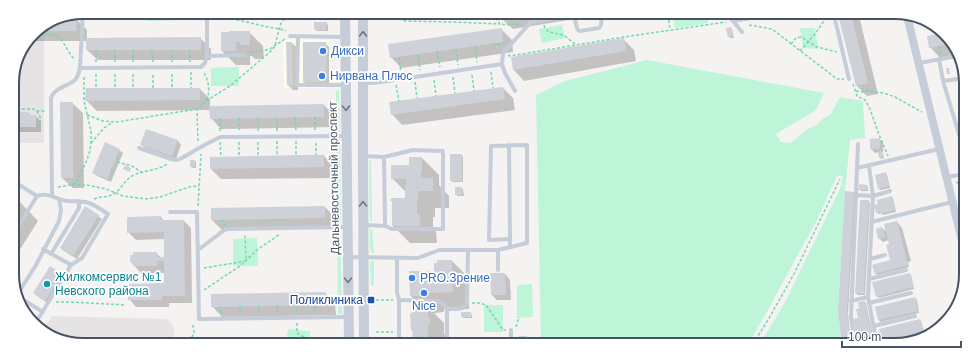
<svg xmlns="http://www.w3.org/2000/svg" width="978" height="357" viewBox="0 0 978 357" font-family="Arial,sans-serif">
	<rect width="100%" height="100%" fill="#f5f2f2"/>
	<path fill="#fefbed" d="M290,39L329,40L327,88H284L283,41Z"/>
	<path fill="#e6e3e4" d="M30,38H44V143H13L12,78L19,51Z
		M52,316L166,319L171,323L174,328L175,333L172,342L60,341L44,330Z"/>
	<path fill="#bef5d8" d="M147,12H192V20L147,21Z
		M673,15H707L708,23L675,28Z
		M562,25L565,38L542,43L539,29Z
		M800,28H815L818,49L803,48Z
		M647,60L824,93L816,110L776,134L781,142L791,143L806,130L817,125L822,119L831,114L840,97L863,101L865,138L850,140L845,191L838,311L842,345L760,344L785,302L840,189L843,176H837L816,222L779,289L771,305L748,344L541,343L536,95L565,81Z
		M239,67V86H211V68Z
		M336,90H339L340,132H336Z
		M336,139H340L341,225H337Z
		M371,160L372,221H370L369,161Z
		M370,229H372L374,253L371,252L370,249Z
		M337,230H340L342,314H338Z
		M257,238L258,266H233V239Z
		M374,260V286H371L370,263L371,261Z
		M532,284L533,317L517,318V285Z
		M484,305H503V332H484Z
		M288,329L310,331V342H286Z"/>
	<path fill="#0003" d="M405,13H413V17H407L406,16Z
		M501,14H606L513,29L502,19Z
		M737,15H776L743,21Z
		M839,15H855L860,20L878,94L867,96L857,86Z
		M76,19L87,30V39L200,38L211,49V60H98L87,50V41H27L36,30L63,20Z
		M326,23L328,25V31H317L315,29Z
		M728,28H731L732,29L734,38H731L729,37Z
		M501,29L512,40L513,52L401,68L391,57Z
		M249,32L263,46L264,59H255L252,56H250V65H236L222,51Z
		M945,34L949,36L957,55L940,58L930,47L928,36Z
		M623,39L634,50L636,61L524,81L514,70L512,58Z
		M292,43L298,48V90H293L288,85Z
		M325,43L329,47V85H308L304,82Z
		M503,88L513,98L515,110L402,125L392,114Z
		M200,89L210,99V107L324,105L334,116L335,127L221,129L211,118V110L97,111L86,100Z
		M72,103L83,113L84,188H73L62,178Z
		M12,113H28L30,116H35L41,121V132H12Z
		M879,139L883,143V152H882L883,154L884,158L881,159L880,157L879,152L875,153L871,149Z
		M178,141L181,145L176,159L145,148L141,144Z
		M119,150L123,153L111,182L97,176L93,172Z
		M462,155L463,157V182H453L451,180Z
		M324,156L334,167L335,178L221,179L211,169Z
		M422,158L439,175V185L449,196V208H435V217H433V228L436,232L437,243H410L393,226V201L406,199V192L392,178Z
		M195,161L196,162V168H192L191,166Z
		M885,173L887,175L890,188L881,190L879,189L876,176Z
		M867,186L868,187V191H861L860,189Z
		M462,188L463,190L464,196H458L456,194Z
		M853,193L855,194L848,313L851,345H843Z
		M891,197L893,198L896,212L883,215L881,213L879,214L877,213Z
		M13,198L20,202L38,221L19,251L13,254Z
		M868,201L870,203L865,295H858L856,293Z
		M325,207L335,217L336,228L222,230L212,220Z
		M98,216L102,219L77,259L64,251L61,248Z
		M161,217L164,221H184L191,228L192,303H169V307H136L129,299L165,284V273H141L131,262L156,253L162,258H165V239L136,240L128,232Z
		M897,222L902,228L911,261L908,262L909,267L877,275L876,273L892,261L889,240L883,242L879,238L882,228L888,233Z
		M452,261L469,278V309H444V312L434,313L444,323V334L447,336V341H444V343H414L413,332L412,330L421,306L411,296L435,272Z
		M50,268L61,275L65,279L49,304L37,296L34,293Z
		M505,274L510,280L511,300H497L492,295Z
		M909,274L911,275L914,289L879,298L877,296Z
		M325,293L335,304L336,315L222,317L212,306Z
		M915,298L917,300L919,313L880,322L879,320L876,307Z
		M865,302L866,303L875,345H860L859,319L860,310Z
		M470,313L472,315V318H464L462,317Z
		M28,317L34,322L33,323L30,321Z
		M920,320L921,321L925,335L885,345L883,343Z
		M520,337H527L531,340V343H520Z"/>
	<path fill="#ced1d8" d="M404,13H412V16H405Z
		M500,14H528V15L501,19Z
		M838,15H851L868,83L856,86Z
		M77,18L76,31H35L36,30L65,19Z
		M314,22H327L326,29L325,30H314Z
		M731,27L733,36L728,37L726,28Z
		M502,28L503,42L390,58L388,44Z
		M229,31H250V45H240V42H236V51H221V32H229Z
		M943,33L949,36L952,44L929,48L927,36Z
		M201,37V50H86V38Z
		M624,38L626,51L513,70L511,57Z
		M286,42H292L293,85H287Z
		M303,42H326V82H303Z
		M946,68H949L950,74H947Z
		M503,87L505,99L391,115L389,102Z
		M86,88H200V100L85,101Z
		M60,102H73V178H61Z
		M324,104V117L210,119L209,106Z
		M12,112H28V115H36V127H12Z
		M146,129L178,140L172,156L140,145Z
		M880,138V149H870V139Z
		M105,142L120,149L107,179L92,173Z
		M882,151L883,157L879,158L878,152Z
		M450,154H462V181H450Z
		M296,155H324V167L210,169V157Z
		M409,157H422V171H421V178H433V191H418V200H417V214H420V226H392V202L390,200L392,198H405V185H406V179H391V165H409Z
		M190,160H195V166L190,167Z
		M125,165L131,168L130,172L123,169Z
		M886,172L889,186L878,189L875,175Z
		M859,184L867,185V190H858Z
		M455,187H462V195H455Z
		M845,191L854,192L847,311L851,345H842L838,311Z
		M13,196L20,201L13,213Z
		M892,196L895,210L881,214L880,212L876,213L874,205L878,204L877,200Z
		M860,200H869L864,294L855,293Z
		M85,206L99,215L73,256L60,248Z
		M325,206V218L211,220V208Z
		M161,216V220H184L185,296H162V300H128V284L164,283V261H157V266H133V262H130V255H133V252H157V257H164V232L127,233V217Z
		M897,221L908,265L875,274L872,265L890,260L886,245L889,244L884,224Z
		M882,227L885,237L878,239L876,229Z
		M437,260H452L453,292L428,293V296H410L409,271H434V263H437Z
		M50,266L62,274L45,301L33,293Z
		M490,273H505L506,295H491Z
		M910,273L913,287L876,297L872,282Z
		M325,292V305L211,307V294Z
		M915,297L918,311L878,320L875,307Z
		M865,301L874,345H858L853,319L858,318L856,309H859L858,302Z
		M412,305H428V318H430V325H428V343H413L412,330H411L410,313H412Z
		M461,312H471V317H461Z
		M920,319L924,334L883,344L879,329Z
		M519,336H527L528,343H519Z"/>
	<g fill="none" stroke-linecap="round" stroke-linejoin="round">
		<path stroke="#71d8af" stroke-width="1.5" stroke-dasharray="3 2" stroke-linecap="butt" d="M385,13L405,21L452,22L500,24
			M212,14L268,27L285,30L286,31
			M492,14L500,24L512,25
			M668,15L670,30
			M67,18V19
			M511,18L512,25L521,24
			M544,25C546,35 558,32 565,36C569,39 572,42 576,45
			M749,25L772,29L837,79H844
			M32,35C39,35 48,34 55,35C63,38 68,53 75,60
			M494,43V45L503,43
			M791,44L796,38L801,37L817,47L837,52
			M475,46L477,62
			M939,46L940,54
			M456,49L458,65
			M115,50V62
			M133,50V62
			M152,50L153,62
			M172,50V62
			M190,50V62
			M437,51L440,67
			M800,51L815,34L828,15
			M250,52L262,51L270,49L285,39
			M418,54L420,70
			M508,55L510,56L624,37L726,22
			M399,57L401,73
			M96,62V50
			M191,72V88
			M491,72L493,88
			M96,74V88
			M115,74V88
			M133,74V88
			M172,74V88
			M472,75L474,91
			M453,77L455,93
			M434,80L436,96
			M415,82L417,98
			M853,84L857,96L865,100L870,109L878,132L888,156
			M396,85L399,101
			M153,88V74
			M856,91L862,92L868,90L875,92L884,93L895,97L922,112
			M206,101L230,86L270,52L275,46L277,37L281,23L290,13
			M12,109H33L37,111H46
			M37,111L41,119L37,130
			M87,115L103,121L117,122L197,109
			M295,117L296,131
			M315,117V131
			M220,118V131
			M239,118V130
			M258,118V132
			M277,118V132
			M198,141L197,109C199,107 203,105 205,102C211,95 209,80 204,73
			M277,141V156
			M296,141V155
			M220,142L221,157
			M239,142V156
			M258,142V156
			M91,143L104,128L113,122
			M316,143V155
			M116,158L118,159
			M117,162L132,166L143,173
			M111,170L113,171
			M956,182L964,186
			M72,185H87L106,189L123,196L146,199L160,197L189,187L199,186
			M58,187L70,185L75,183L78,179L87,160L90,150L91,143V131L84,101V77
			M94,199C101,196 108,198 115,193C121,189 125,180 132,176C143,170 157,171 167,164
			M198,206L201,154
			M221,220L225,225
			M204,268L246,261L245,235
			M204,290L240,266L257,250L280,234
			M376,300H393
			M56,302H70L126,305
			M472,303H479L486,305L503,330H506
			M297,305V311
			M315,305V311
			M240,306V312
			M259,306V312
			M277,306V312
			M221,313V307
			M297,323V333L311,342
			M516,327L519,317
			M376,332H393
			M190,342L194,332L193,325
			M753,344L768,320L794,274L840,179"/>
		<path stroke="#c5cdd8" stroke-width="4" d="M574,15L577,28L578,30L580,31L599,28C603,25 601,19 601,14
			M726,15L733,21L742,32
			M834,15L849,79
			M733,21L770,15
			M290,36L345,37
			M298,36L297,85H345
			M207,56L245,55
			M939,59L943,81L964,151
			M919,63L957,56
			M502,64L505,73L515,91
			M80,68L201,67L205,63L207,56V13
			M943,81L965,78
			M364,83H373L395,80L502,64L503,53L531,22L582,14
			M858,144L857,168L939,149
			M509,145L510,239
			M139,148L171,159L177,160L182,158L199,148L220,137L346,136
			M413,150L443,151V229H392L385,226L384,157Z
			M363,156L384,157
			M869,166L873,196L868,297L877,345
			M947,177L964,174
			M13,181L37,196C50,192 54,199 67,201C74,202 82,200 89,203C95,205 102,210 108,214L82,258L71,265L35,324
			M856,195L873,196L890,191
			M52,196L51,98C55,87 67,87 75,80C78,77 79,72 80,68L83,12
			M170,212H197L199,319L347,317
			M871,222L952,202
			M364,225L385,226
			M13,234L15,232L37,196
			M43,249L71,265
			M198,250L223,231L228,229L347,227
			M468,250H498V270
			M498,250L527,243V145L491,146L489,240L510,239V247
			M51,254L79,208V201
			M348,257L418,258L439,250H468L467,303L463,308L457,309H447V343
			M397,258V292L399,300V343
			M870,259L885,255
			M869,279L906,270
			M17,295L36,265L59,221L61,210L59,199
			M17,296L43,312
			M399,300L438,301L443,304L447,309
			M851,301L868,297
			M869,303L911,293
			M874,326L915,316
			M511,330V343
			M855,345L851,317L857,168
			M895,345L909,341"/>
		<path stroke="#c5cdd8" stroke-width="8" d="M907,16L963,245"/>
		<path stroke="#c5cdd8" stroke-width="10" d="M345,13L349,343
			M363,13V156L364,343"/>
	</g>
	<defs><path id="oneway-chevron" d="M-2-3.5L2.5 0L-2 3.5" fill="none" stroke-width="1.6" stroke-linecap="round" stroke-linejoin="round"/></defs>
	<g stroke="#6d7886">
		<use href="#oneway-chevron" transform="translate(363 34) rotate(-89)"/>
		<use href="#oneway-chevron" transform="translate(346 108) rotate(89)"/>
		<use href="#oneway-chevron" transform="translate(363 204) rotate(-91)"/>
		<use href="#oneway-chevron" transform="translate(348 280) rotate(89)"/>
	</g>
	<g fill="#3f7fe0" stroke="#fff" stroke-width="1.5">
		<circle cx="323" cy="51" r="4"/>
		<circle cx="322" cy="76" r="4"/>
		<circle cx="412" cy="278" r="4"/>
		<circle cx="424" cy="293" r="4"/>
	</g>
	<circle fill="#0f9aa8" stroke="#fff" stroke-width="1.5" cx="47" cy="284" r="4"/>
	<rect fill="#1a4fb4" stroke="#fff" stroke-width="1.5" x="367" y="296" width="8" height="8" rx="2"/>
	<g text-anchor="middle" stroke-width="3.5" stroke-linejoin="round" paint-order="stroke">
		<g font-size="12" fill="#366cbe" stroke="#fff" text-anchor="start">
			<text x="331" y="55">Дикси</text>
			<text x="330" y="80">Нирвана Плюс</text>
			<text x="420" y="282">PRO.Зрение</text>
			<text x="424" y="310" text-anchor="middle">Nice</text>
		</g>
		<g font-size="12" fill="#475363" stroke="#fff">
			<text transform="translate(334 178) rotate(-91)" y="4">Дальневосточный проспект</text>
		</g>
		<g font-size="12" fill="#0d838f" stroke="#fff" text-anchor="start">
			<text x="55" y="281">Жилкомсервис №1<tspan x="55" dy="14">Невского района</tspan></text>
		</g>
		<g font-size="12" fill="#164399" stroke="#fff" text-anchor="end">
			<text x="363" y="304">Поликлиника</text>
		</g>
	</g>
	<path d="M0 0H978V357H0ZM83 19H895A64 64 0 0 1 959 83V274A64 64 0 0 1 895 338H83A64 64 0 0 1 19 274V83A64 64 0 0 1 83 19Z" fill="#fff" fill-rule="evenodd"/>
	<path fill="none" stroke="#475363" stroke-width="2" d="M83 19H895A64 64 0 0 1 959 83V274A64 64 0 0 1 895 338H83A64 64 0 0 1 19 274V83A64 64 0 0 1 83 19Z"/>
	<path d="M842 341v6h119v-6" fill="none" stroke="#475363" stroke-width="2"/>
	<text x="848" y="341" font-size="12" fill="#475363" stroke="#ffffff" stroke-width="3" paint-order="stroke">100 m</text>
</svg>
